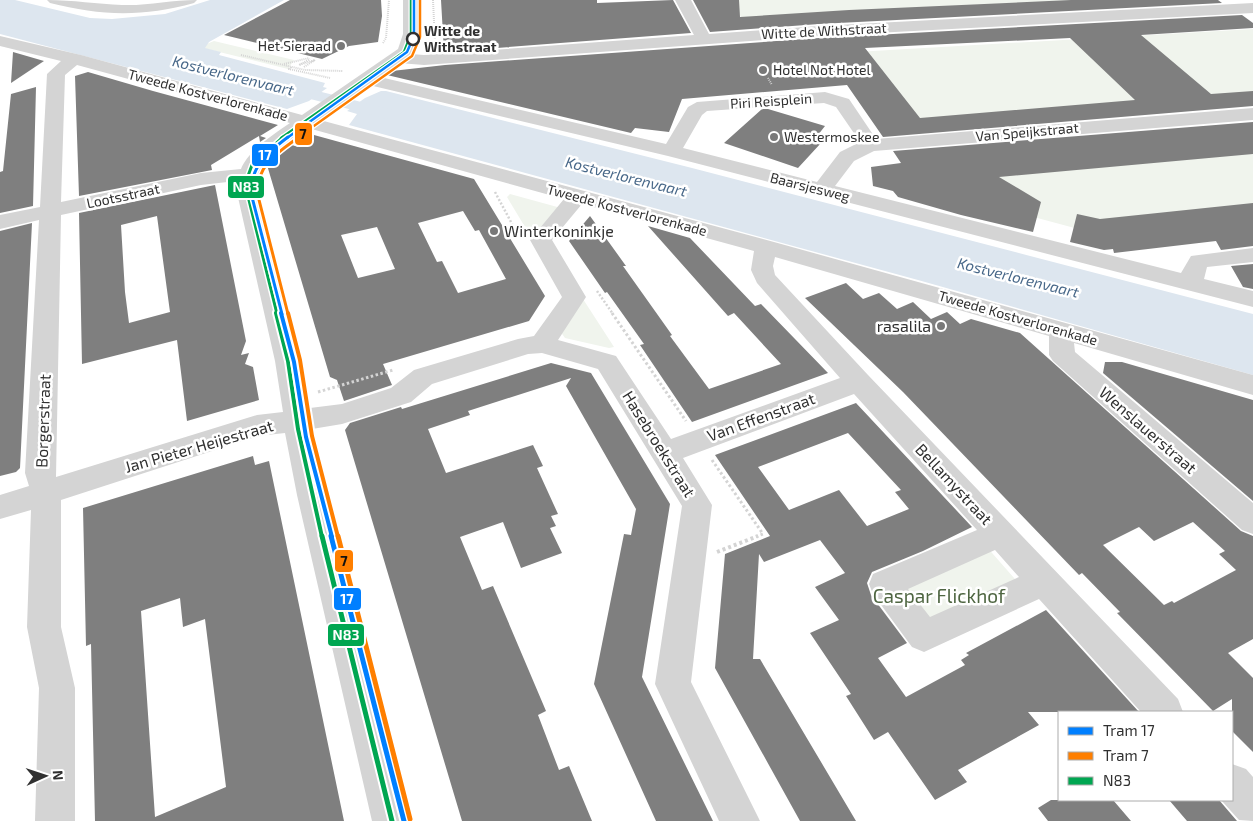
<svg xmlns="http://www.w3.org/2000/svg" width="1253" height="821" viewBox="0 0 1253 821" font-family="'Exo 2',sans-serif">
	<rect width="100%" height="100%" fill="#fff"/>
	<path fill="#f0f4ed" d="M732,0H1118L742,19Z
		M1253,29V95L911,125L849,76H441Z
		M214,41L294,60L288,69L199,47Z
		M1253,140V220L1108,237L881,176Z
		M510,194L561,208L540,231L525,227L507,197Z
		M583,299L614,347L609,348L565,338L560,331Z
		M978,537L1028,594L925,643L879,581Z"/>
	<path fill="#dde6ef" d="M0,0H15L90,18L112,19L165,14L210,0H284L209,42L205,48L221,52L219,55L325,83L323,87L327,88L309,101L287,109L0,34Z
		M381,91H386L692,168L1253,314V375L918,280L349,125L357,114L347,111L365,98Z"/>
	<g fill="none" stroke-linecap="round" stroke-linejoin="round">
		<path fill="#dde6ef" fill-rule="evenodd" d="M282,82L393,110L395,114L393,118L387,119L276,90L274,87L276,84Z"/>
	</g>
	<path fill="#7f7f7f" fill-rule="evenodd" d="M290,0H381L382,16L378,42L349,46L322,59L224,35Z
		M441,0H597V3L673,0L691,33L444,52Z
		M693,0H739L740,17L849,10L1071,0H1218L1222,3L819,24L710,32Z
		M1242,15L1253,23V28L1141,35L1211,94L1253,91V106L883,137L847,85L682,99L669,132L635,128L631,133L387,75L392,71L445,65L819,38ZM1070,38L1135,100L920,118L865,48Z
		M13,52L44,61L11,83Z
		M88,72L153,91L278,125L260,136L266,138L260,142L259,136L211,165L212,170L79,196L75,76Z
		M36,87L33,206L0,213V172L3,171L11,94Z
		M762,109H768L825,126L814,140L821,143L798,168L724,143Z
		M1253,122V154L999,177L1041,202L1033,232L961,215L898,197L893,191L873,186L871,167L901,163L893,151Z
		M314,135L474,179L545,296L529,321L383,364L392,385L344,401L337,380L330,377L267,165L289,144L298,147ZM463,211L475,231L479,230L506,279L458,293L442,261L437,262L418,223ZM377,227L395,269L358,278L341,235Z
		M215,185L246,341L241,355L249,353L245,364L253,367L259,400L187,421L177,340L82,364L79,213ZM157,216L170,312L129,323L125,292L121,225Z
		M1253,203V246L1221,250L1216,241L1114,253L1113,249L1104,250L1070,242L1077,214L1100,219Z
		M590,216L626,266H623L672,335L670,336L709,389L781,364L734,313L728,316L648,226L690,238L755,306L761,304L828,373L692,422L640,345L644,344L607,292L605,293L569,241Z
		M32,223L20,468L16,472L0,476V231Z
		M1253,264V289L1243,287L1231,266Z
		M846,283L863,299L879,293L897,309L913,302L931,319L947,312L960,324L971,319L1020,333L1241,531L1253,536V639L1228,653L1253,678V752L1232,731V699L1213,711L1117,613L1120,612L1082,573L1079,575L903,392L805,298ZM1193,522L1225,551L1219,554L1236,570L1174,603L1172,601L1164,605L1103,545L1139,527L1154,541Z
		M1105,362H1122L1253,400V501L1103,373Z
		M551,363L591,373L670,504L642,677L713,821H656L594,684L624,534L631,535L636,509L566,386L571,378L468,411L470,415L428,429L446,473L533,445L543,466L537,468L558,514L551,516L556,526L550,528L562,553L521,568L503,522L460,537L482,590L493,586L546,711L538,715L559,770L569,766L592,821H462L345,430L350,423L401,407L402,409Z
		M856,403L972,527L923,551L872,572L867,583L871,595L907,643L878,658L906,697L965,665L961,660L969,655L966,653L1046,610L1139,712H1028L1039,725L958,770L967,782L935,800L888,732L874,740L846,696L851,694L810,633L839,620L815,587L845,573L820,540L764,562L759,554L753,659H760L856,821H800L715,668L725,554L770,536L715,455ZM848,433L901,490L895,492L909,509L867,526L839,490L789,510L758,467Z
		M253,456L255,465L269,461L344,821H95L91,644L86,646L83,508ZM180,598L183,627L205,619L226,787L155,817L141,611Z
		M1051,800H1113L1131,821H1048L1038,808Z
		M1169,800H1219L1237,821H1187Z"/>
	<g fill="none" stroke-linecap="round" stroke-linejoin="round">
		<path stroke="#d4d4d4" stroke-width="2" stroke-dasharray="1 1" stroke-linecap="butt" d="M433,0L435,43
			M383,43L386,38L389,0
			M241,55L305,70L343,71
			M284,64L309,58
			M291,67L289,69L330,78
			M304,67L315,60L299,65L310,59
			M768,78L772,85"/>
		<path stroke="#d4d4d4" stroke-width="2.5" stroke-dasharray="2 2" stroke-linecap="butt" d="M495,192L519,237
			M597,291L613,314"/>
		<path stroke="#d4d4d4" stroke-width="3" stroke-dasharray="2.5 2.5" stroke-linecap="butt" d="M612,313L686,421
			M318,392L393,370
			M712,460L763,534L755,537"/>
		<path stroke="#d4d4d4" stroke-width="4" stroke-dasharray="3 3" stroke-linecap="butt" d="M717,552L758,536"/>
		<path fill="#d4d4d4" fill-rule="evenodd" d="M47,0C73,0 97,4 122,5C147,6 171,0 197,0L194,3C143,17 101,16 50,3Z
			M403,0H419C419,19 422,37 411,54L424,55L694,35L675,0H691L709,34L819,26L1253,3V13L819,36L424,65L399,63L380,77L666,144L688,107L697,102L825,92L849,99L876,139L1253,108V120L874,151L854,161L835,186L1181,273L1191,256L1253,248V262L1207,267L1204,279L1253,291V307L668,156L369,85L320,120L774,242L1253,375V395L1074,343L1075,352L1253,503V534L1242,530L1053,361L1049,355V336L775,257L773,266L775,275L868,375L1178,699L1183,712H1141L1039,599L924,652L912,647L873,594L869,584L873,574L977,530L854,394L683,458L712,505L691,682L760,821H719L655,684L682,506L598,369L542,353L528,354L432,384L411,402L342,424L312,429L327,495L412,821H372L297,495L285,433L258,436L61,500V627L75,688V821H35L39,688L27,627L31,510L0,519V495L29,486L25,473L39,220L0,229V215L40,207L47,74L61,61L0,46V36L81,55L302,115L398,49L403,34ZM77,65L290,123C274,134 248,151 241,169L201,173L61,202L65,75ZM824,103L836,107L860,142L840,152L817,182L683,148L702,115L707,111ZM308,128L564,199L530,240L562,297L534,336L518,339L414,370L391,388L342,404L310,408L301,361L255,184C266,155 284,146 308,128ZM236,181L235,184L275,361L283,412L257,415L56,477L61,215L201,185ZM582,204L754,251L751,270L757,283L840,378L671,439L616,356L558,340L586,297L552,240ZM995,550L1019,577L930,617L908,589Z
			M1232,764L1246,769L1253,777V821L1239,820L1221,800H1232Z"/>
		<defs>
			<path id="bus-1-far3" d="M281,138L404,52L411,34V0"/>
			<path id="bus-1-far2" d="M277,314L245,184L252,165L283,137"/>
			<path id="bus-1-far1" d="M276,313L288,361L298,429L322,537"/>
			<path id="bus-1" d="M322,536L392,821"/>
		</defs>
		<use href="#bus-1-far3" stroke="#fff" stroke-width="5"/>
		<use href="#bus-1-far2" stroke="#fff" stroke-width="6"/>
		<use href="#bus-1-far1" stroke="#fff" stroke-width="8"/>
		<use href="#bus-1" stroke="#fff" stroke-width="9"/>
		<use href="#bus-1-far3" stroke="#00a651" stroke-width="2.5"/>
		<use href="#bus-1-far2" stroke="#00a651" stroke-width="3"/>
		<use href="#bus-1-far1" stroke="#00a651" stroke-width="4"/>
		<use href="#bus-1" stroke="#00a651" stroke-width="5"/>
		<defs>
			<path id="tram-1-far3" d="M287,138L407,52L414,36V0"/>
			<path id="tram-1-far2" d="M282,314L252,197C248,168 267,153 288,137"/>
			<path id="tram-1-far1" d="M281,313L294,362L306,437L332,537"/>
			<path id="tram-1" d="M331,536L404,821"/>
			<path id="tram-2-far3" d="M297,138L412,56L420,37V0"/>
			<path id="tram-2-far2" d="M288,314L258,196C255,166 277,153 299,137"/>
			<path id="tram-2-far1" d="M288,313L300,360L312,436L338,537"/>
			<path id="tram-2" d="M338,536L410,819"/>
		</defs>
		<use href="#tram-1-far3" stroke="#fff" stroke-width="5"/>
		<use href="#tram-1-far2" stroke="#fff" stroke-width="6"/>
		<use href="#tram-1-far1" stroke="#fff" stroke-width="8"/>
		<use href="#tram-1" stroke="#fff" stroke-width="9"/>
		<use href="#tram-2-far3" stroke="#fff" stroke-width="5"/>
		<use href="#tram-2-far2" stroke="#fff" stroke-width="6"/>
		<use href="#tram-2-far1" stroke="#fff" stroke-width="8"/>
		<use href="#tram-2" stroke="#fff" stroke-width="9"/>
		<use href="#tram-1-far3" stroke="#007fff" stroke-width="2.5"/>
		<use href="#tram-1-far2" stroke="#007fff" stroke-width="3"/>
		<use href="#tram-1-far1" stroke="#007fff" stroke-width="4"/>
		<use href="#tram-1" stroke="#007fff" stroke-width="5"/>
		<use href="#tram-2-far3" stroke="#ff7f00" stroke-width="2.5"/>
		<use href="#tram-2-far2" stroke="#ff7f00" stroke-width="3"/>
		<use href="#tram-2-far1" stroke="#ff7f00" stroke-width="4"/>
		<use href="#tram-2" stroke="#ff7f00" stroke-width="5"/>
	</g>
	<circle fill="#fff" stroke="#303030" stroke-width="2.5" cx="413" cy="39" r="6"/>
	<g fill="#787878" stroke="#fff" stroke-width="2">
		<circle cx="341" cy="46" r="5"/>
		<circle cx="763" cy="70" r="5"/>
		<circle cx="774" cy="137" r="5"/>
		<circle cx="494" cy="231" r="5"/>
		<circle cx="941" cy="326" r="5"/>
	</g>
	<g text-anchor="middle" stroke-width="5" stroke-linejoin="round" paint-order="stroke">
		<g font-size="14" font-weight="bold" fill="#303030" stroke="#fff" text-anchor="start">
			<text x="424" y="36">Witte de<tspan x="424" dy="16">Withstraat</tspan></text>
		</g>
		<g font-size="14" fill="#303030" stroke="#fff">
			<text transform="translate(824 31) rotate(-3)" y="5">Witte de Withstraat</text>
			<text transform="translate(208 95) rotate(15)" y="5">Tweede Kostverlorenkade</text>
			<text transform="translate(771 101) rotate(-4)" y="5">Piri Reisplein</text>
			<text transform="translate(1027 132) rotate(-5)" y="5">Van Speijkstraat</text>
			<text transform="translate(810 187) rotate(14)" y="5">Baarsjesweg</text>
			<text transform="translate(123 196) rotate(-12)" y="5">Lootsstraat</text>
			<text transform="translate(627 210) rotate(15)" y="5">Tweede Kostverlorenkade</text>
			<text transform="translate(1018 318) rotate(16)" y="5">Tweede Kostverlorenkade</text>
		</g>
		<g font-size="14" fill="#303030" stroke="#fff" text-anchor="start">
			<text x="331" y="51" text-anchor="end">Het Sieraad</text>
			<text x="773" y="75">Hotel Not Hotel</text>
			<text x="784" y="142">Westermoskee</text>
		</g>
		<g font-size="15" font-style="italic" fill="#476788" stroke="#fff">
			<text transform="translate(233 76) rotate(14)" y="5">Kostverlorenvaart</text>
			<text transform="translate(626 177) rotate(14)" y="5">Kostverlorenvaart</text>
			<text transform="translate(1018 278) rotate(14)" y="5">Kostverlorenvaart</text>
		</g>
		<g font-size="16" fill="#303030" stroke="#fff" text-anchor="start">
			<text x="504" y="237">Winterkoninkje</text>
			<text x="931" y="332" text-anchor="end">rasalila</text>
		</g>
		<g font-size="16" fill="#303030" stroke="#fff">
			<text transform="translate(761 417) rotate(-20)" y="6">Van Effenstraat</text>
			<text transform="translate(43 421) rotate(-88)" y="6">Borgerstraat</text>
			<text transform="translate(1148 430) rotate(41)" y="6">Wenslauerstraat</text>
			<text transform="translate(659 444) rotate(58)" y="6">Hasebroekstraat</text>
			<text transform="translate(199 446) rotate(-16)" y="6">Jan Pieter Heijestraat</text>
			<text transform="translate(954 484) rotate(47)" y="6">Bellamystraat</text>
		</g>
		<g font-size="19" fill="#4f6642" stroke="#fff">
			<text x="939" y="603">Caspar Flickhof</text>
		</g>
	</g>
	<g stroke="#fff" stroke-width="2">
		<rect x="294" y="122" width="19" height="24" rx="5" fill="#ff7f00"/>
		<rect x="251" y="143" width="28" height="24" rx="5" fill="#007fff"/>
		<rect x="227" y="175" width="38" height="24" rx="5" fill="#00a651"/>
		<rect x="334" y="549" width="20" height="24" rx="5" fill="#ff7f00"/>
		<rect x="333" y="587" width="29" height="24" rx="5" fill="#007fff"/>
		<rect x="327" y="623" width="38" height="24" rx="5" fill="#00a651"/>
	</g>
	<g font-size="14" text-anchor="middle" font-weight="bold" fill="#fff">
		<text x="265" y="160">17</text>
		<text x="246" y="192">N83</text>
		<text x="347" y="604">17</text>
		<text x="346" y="640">N83</text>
	</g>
	<g font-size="14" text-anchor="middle" font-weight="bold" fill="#111">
		<text x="303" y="139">7</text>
		<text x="344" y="566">7</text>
	</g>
	<rect x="1058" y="711" width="175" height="90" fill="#ffffff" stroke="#acacac"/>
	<rect x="1068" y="727" width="25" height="8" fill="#007fff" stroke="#acacac"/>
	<text x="1103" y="736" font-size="15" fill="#303030">Tram 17</text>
	<rect x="1068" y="752" width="25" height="8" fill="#ff7f00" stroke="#acacac"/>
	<text x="1103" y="761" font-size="15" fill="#303030">Tram 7</text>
	<rect x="1068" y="777" width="25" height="8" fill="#00a651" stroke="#acacac"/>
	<text x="1103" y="786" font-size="15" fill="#303030">N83</text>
	<g transform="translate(45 776) rotate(87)" stroke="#ffffff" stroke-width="4" paint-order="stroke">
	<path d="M0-4L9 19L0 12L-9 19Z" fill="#303030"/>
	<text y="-8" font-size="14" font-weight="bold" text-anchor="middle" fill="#303030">N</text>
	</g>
</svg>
